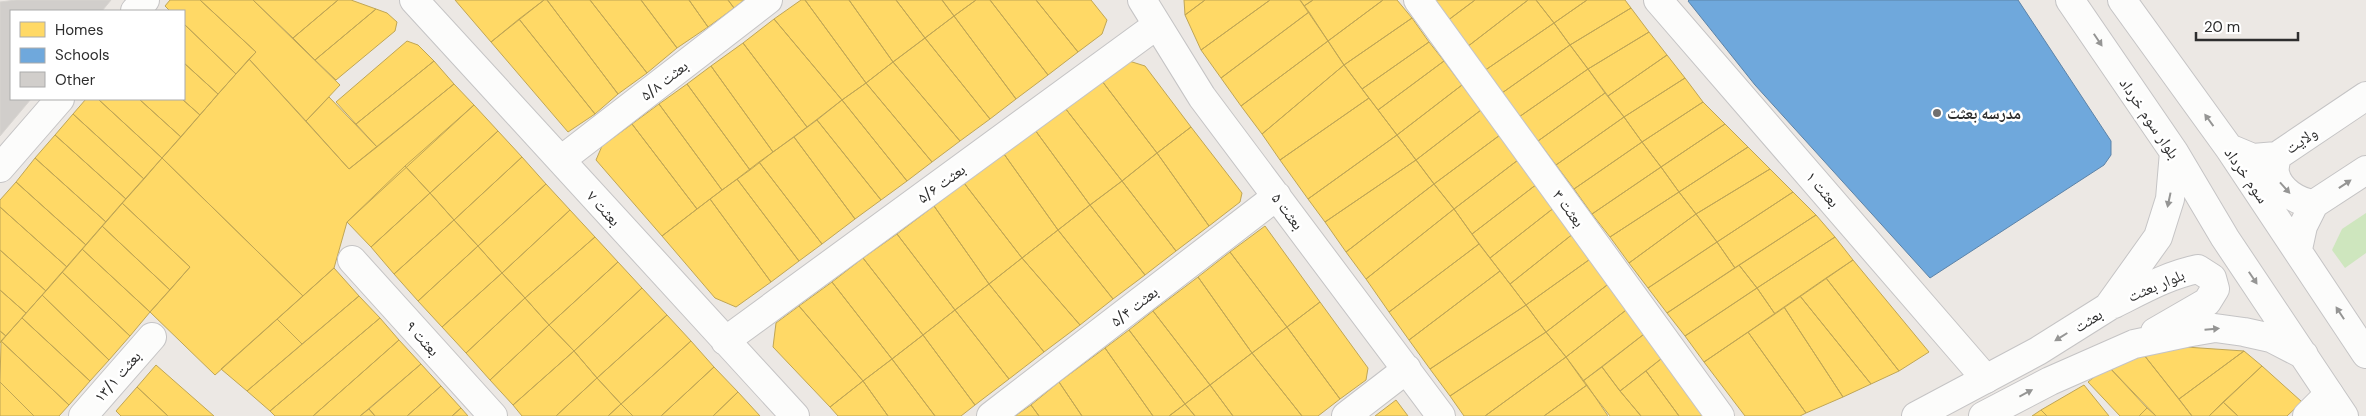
<svg xmlns="http://www.w3.org/2000/svg" width="2366" height="416" viewBox="0 0 2366 416" font-family="'DM Sans','Noto Naskh Arabic',sans-serif">
	<rect width="100%" height="100%" fill="#ece8e4"/>
	<path fill="#cee6be" d="M2366,213V253L2345,268L2332,250L2342,229Z"/>
	<path fill="#ffd966" stroke="#c0a655" d="M170,0H200L256,52L236,74L184,24V11H170L165,6Z
		M200,0H253L340,85L306,121L249,59L256,52Z
		M253,0H338L293,38Z
		M338,0H351L376,9L315,60L293,38Z
		M455,0H544L491,42Z
		M544,0H547L618,94L595,114L519,19Z
		M547,0H590L647,73L618,94Z
		M590,0H641L677,48L647,73Z
		M641,0H689L708,27L677,48Z
		M689,0H728L734,8L708,27Z
		M728,0H744L734,8Z
		M801,0H805L866,83L842,100L774,19Z
		M805,0H849L893,62L866,83Z
		M849,0H896L925,38L893,62Z
		M896,0H942L954,16L925,38Z
		M942,0H976L954,16Z
		M976,0H990L1048,75L1016,99L954,16Z
		M990,0H1036L1078,52L1048,75Z
		M1036,0H1091L1107,20L1102,34L1078,52Z
		M1184,0H1205L1185,15Z
		M1205,0H1270L1201,50L1185,15Z
		M1270,0H1300L1309,12L1221,78L1201,50Z
		M1300,0H1313L1304,6Z
		M1313,0H1383L1328,41L1304,6Z
		M1383,0H1397L1412,18L1344,65L1328,41Z
		M1432,0H1475L1447,21Z
		M1475,0H1528L1467,47L1447,21Z
		M1528,0H1536L1554,23L1484,71L1467,47Z
		M1536,0H1587L1554,23Z
		M1587,0H1625L1631,8L1570,45L1554,23Z
		M1631,8L1649,32L1588,69L1570,45Z
		M376,9L387,13L397,22L395,31L336,80L315,60Z
		M1309,12L1328,41L1241,106L1221,78Z
		M954,16L1016,99L990,119L925,38Z
		M1412,18L1429,42L1362,89L1344,65Z
		M519,19L595,114L568,132L491,42Z
		M774,19L842,100L807,127L743,43Z
		M1554,23L1570,45L1502,93L1484,71Z
		M184,24L236,74L218,94L184,63Z
		M1649,32L1667,55L1608,96L1588,69Z
		M925,38L990,119L960,141L893,62Z
		M407,41L418,45L434,61L356,124L336,102Z
		M1328,41L1344,65L1262,134L1241,106Z
		M1429,42L1444,61L1378,110L1362,89Z
		M743,43L807,127L773,152L711,66Z
		M1570,45L1588,69L1519,117L1502,93Z
		M1667,55L1685,78L1624,117L1608,96Z
		M249,59L349,169L454,84L474,105L347,222L334,268L303,296L162,158Z
		M434,61L454,84L377,147L356,124Z
		M1129,61L1145,66L1191,127L1157,153L1102,81Z
		M1444,61L1462,85L1397,135L1378,110Z
		M893,62L960,141L932,162L866,83Z
		M184,63L218,94L200,115L182,99H184Z
		M1344,65L1369,98L1280,160L1262,134Z
		M711,66L773,152L750,170L687,84Z
		M1588,69L1605,93L1538,141L1519,117Z
		M1685,78L1703,102L1642,142L1624,117Z
		M1102,81L1157,153L1122,181L1065,108Z
		M866,83L932,162L907,181L842,100Z
		M687,84L750,170L722,190L659,104Z
		M1462,85L1481,110L1416,160L1397,135Z
		M1605,93L1624,117L1556,165L1538,141Z
		M329,97L377,147L349,169L306,121Z
		M1369,98L1397,135L1308,199L1280,160Z
		M86,99H98L162,158L144,179L73,114Z
		M98,99H139L181,137L162,158Z
		M139,99H182L200,115L181,137Z
		M842,100L907,181L881,200L817,120Z
		M1703,102L1725,124L1661,167L1642,142Z
		M659,104L722,190L697,209L632,124Z
		M474,105L498,131L430,193L405,166Z
		M1065,108L1122,181L1090,205L1035,130Z
		M1481,110L1500,135L1434,184L1416,160Z
		M73,114L144,179L126,199L55,135Z
		M1624,117L1642,142L1574,189L1556,165Z
		M817,120L881,200L855,219L794,137Z
		M632,124L697,209L662,236L596,160L602,146Z
		M1725,124L1748,147L1679,192L1661,167Z
		M1191,127L1242,193L1240,202L1209,226L1157,153Z
		M1035,130L1090,205L1058,230L1004,154Z
		M498,131L522,157L454,220L430,193Z
		M55,135L126,199L106,222L35,158Z
		M1397,135L1416,160L1325,222L1308,199Z
		M1500,135L1518,160L1454,209L1434,184Z
		M794,137L855,219L822,244L759,162Z
		M1642,142L1661,167L1592,214L1574,189Z
		M1748,147L1770,169L1696,214L1679,192Z
		M1157,153L1209,226L1176,251L1122,181Z
		M1004,154L1058,230L1022,258L964,183Z
		M522,157L546,184L478,246L454,220Z
		M35,158L106,222L86,245L16,182Z
		M162,158L303,296L215,375L150,312L190,267L122,203Z
		M1416,160L1434,184L1346,252L1325,222Z
		M1518,160L1537,184L1472,234L1454,209Z
		M759,162L822,244L799,261L737,179Z
		M405,166L430,193L371,247L347,222Z
		M1661,167L1679,192L1610,237L1592,214Z
		M1770,169L1793,192L1717,242L1696,214Z
		M737,179L799,261L771,282L710,199Z
		M1122,181L1176,251L1145,275L1090,205Z
		M16,182L86,245L67,267L0,207V200Z
		M964,183L1022,258L989,284L934,206Z
		M546,184L570,210L502,273L478,246Z
		M1434,184L1454,209L1366,279L1346,252Z
		M1537,184L1555,207L1490,258L1472,234Z
		M1679,192L1696,214L1629,263L1610,237Z
		M1793,192L1816,215L1735,268L1717,242Z
		M430,193L454,220L394,274L371,247Z
		M710,199L771,282L736,307L715,298L662,236Z
		M122,203L190,267L170,290L102,226Z
		M1090,205L1145,275L1113,299L1058,230Z
		M934,206L989,284L955,310L897,234Z
		M0,207L67,267L46,291L0,250Z
		M1555,207L1574,233L1510,284L1490,258Z
		M1454,209L1479,244L1389,312L1366,279Z
		M570,210L595,237L525,298L502,273Z
		M1696,214L1717,242L1648,288L1629,263Z
		M1816,215L1835,237L1757,288L1739,265Z
		M454,220L478,246L418,301L394,274Z
		M102,226L170,290L150,312L82,249Z
		M1265,226L1320,302L1287,327L1230,252Z
		M1058,230L1113,299L1080,325L1022,258Z
		M1574,233L1593,257L1526,305L1510,284Z
		M897,234L955,310L923,335L863,258Z
		M595,237L618,262L549,325L525,298Z
		M1835,237L1853,260L1775,314L1757,288Z
		M1717,242L1735,268L1667,313L1648,288Z
		M1479,244L1500,271L1409,340L1389,312Z
		M478,246L502,273L442,327L418,301Z
		M82,249L150,312L130,336L62,272Z
		M0,250L46,291L26,313L0,290Z
		M1230,252L1287,327L1252,353L1198,277Z
		M1593,257L1611,282L1546,332L1526,305Z
		M863,258L923,335L892,359L832,282Z
		M1022,258L1080,325L1044,352L989,284Z
		M1853,260L1929,352L1899,371L1826,278Z
		M618,262L642,288L574,351L549,325Z
		M1739,265L1757,288L1685,336L1667,313Z
		M334,268L359,296L302,344L277,319Z
		M1500,271L1526,305L1430,369L1409,340Z
		M62,272L130,336L109,360L42,295Z
		M502,273L525,298L466,353L442,327Z
		M1198,277L1252,353L1210,385L1153,311Z
		M1826,278L1899,371L1871,384L1800,296Z
		M832,282L892,359L863,381L799,306Z
		M1611,282L1630,307L1566,357L1546,332Z
		M989,284L1044,352L1009,379L955,310Z
		M642,288L667,315L597,378L574,351Z
		M1757,288L1775,314L1704,362L1685,336Z
		M0,290L26,313L6,336L0,331Z
		M42,295L109,360L90,381L22,318Z
		M359,296L380,318L270,411L247,391Z
		M1800,296L1871,384L1843,397L1784,307Z
		M525,298L549,325L490,380L466,353Z
		M1320,302L1368,368L1366,380L1340,399L1287,327Z
		M1526,305L1546,332L1450,396L1430,369Z
		M799,306L863,381L830,407L773,347L776,323Z
		M1630,307L1648,331L1583,381L1566,357Z
		M1784,307L1843,397L1806,413L1748,332Z
		M955,310L1009,379L975,405L923,335Z
		M1153,311L1210,385L1185,404L1129,330Z
		M667,315L691,341L621,404L597,378Z
		M22,318L90,381L69,405L1,341Z
		M380,318L399,340L313,416H275L270,411Z
		M277,319L302,344L247,391L221,369Z
		M549,325L574,351L513,405L490,380Z
		M1287,327L1340,399L1318,416H1302L1252,353Z
		M1129,330L1185,404L1169,416H1153L1105,348Z
		M0,331L6,336L0,343Z
		M1648,331L1666,355L1620,391L1602,367Z
		M1546,332L1566,357L1485,416H1464L1450,396Z
		M1748,332L1806,413L1800,416H1745L1704,362Z
		M923,335L975,405L961,416H935L892,359Z
		M399,340L421,364L360,416H313Z
		M1,341L69,405L59,416H34L0,382Z
		M691,341L714,367L661,416H633L621,404Z
		M2171,346L2244,351L2179,399L2144,355Z
		M1105,348L1153,416H1082L1059,382Z
		M574,351L597,378L556,416H522L513,405Z
		M2244,351L2262,366L2209,416H2192L2179,399Z
		M1252,353L1302,416H1233L1210,385Z
		M1666,355L1713,416H1679L1646,371Z
		M2144,355L2192,416H2156L2108,366Z
		M1566,357L1587,385L1544,416H1485Z
		M892,359L935,416H888L863,381Z
		M421,364L441,386L407,416H375L369,409Z
		M156,365L214,416H168L137,387Z
		M2108,366L2147,408L2139,416H2120L2088,382Z
		M2262,366L2302,402L2287,416H2238L2223,402Z
		M714,367L738,392L713,416H661Z
		M1602,367L1620,391L1641,416H1610L1583,381Z
		M1646,371L1679,416H1641L1620,391Z
		M597,378L621,404L608,416H556Z
		M863,381L888,416H838L830,407Z
		M0,382L34,416H0Z
		M1059,382L1082,416H1039L1031,405Z
		M1210,385L1233,416H1195L1185,404Z
		M1587,385L1608,416H1544Z
		M2084,385L2109,416H2047L2041,410Z
		M441,386L461,408L452,416H407Z
		M137,387L168,416H121L116,411Z
		M738,392L760,416H713Z
		M1396,400L1408,416H1375Z
		M2223,402L2238,416H2209Z
		M621,404L633,416H608Z
		M1185,404L1195,416H1169Z
		M1031,405L1039,416H1015Z
		M461,408L468,416H452Z
		M2147,408L2156,416H2139Z
		M369,409L375,416H360Z
		M2041,410L2047,416H2032Z"/>
	<path fill="#6fa8dc" stroke="#5c83a8" d="M1689,0H2018L2111,141V155L2104,165L1930,278L1755,85L1688,1Z"/>
	<path fill="#d1cecb" stroke="#d7d4d0" d="M16,0H111L102,11H11V99H31L0,136V2Z"/>
	<g fill="none" stroke-linecap="round" stroke-linejoin="round">
		<defs>
			<path id="street" d="M414,0L795,416
				M1142,0L1202,97L1441,416
				M1418,0L1720,416
				M1658,0L1986,379
				M135,11L145,0
				M561,160L768,0
				M0,168L60,99
				M352,260L493,416
				M725,341L1157,25
				M83,416L152,337
				M991,416L1277,196
				M1346,416L1407,369
				M2307,416L2329,394"/>
			<path id="secondary" d="M2070,0L2174,152L2225,238L2344,416
				M2122,0L2229,148L2366,354
				M2229,148L2253,158L2277,156L2366,96
				M2277,156C2276,161 2274,168 2275,173C2279,191 2298,202 2314,204
				M2298,249L2303,226L2314,204L2366,170
				M2114,304C2142,290 2168,275 2198,269L2212,278L2215,289L2207,302L2155,332
				M1916,416L2038,351L2108,307L2158,237L2170,199L2174,152
				M1983,416L2050,381L2134,344L2186,333L2215,328L2244,332L2271,338L2304,355"/>
		</defs>
		<use href="#street" stroke="#c5c4c5" stroke-width="30"/>
		<use href="#secondary" stroke="#c5c4c5" stroke-width="30"/>
		<use href="#street" stroke="#fcfcfb" stroke-width="28"/>
		<use href="#secondary" stroke="#fcfcfb" stroke-width="28"/>
	</g>
	<defs><path id="oneway-solid" d="M-6-.8H1V-3.2L6.5 0L1 3.2V.8H-6Z" transform="scale(1.25)"/></defs>
	<g fill="#959594">
		<use href="#oneway-solid" transform="translate(2098 40) rotate(56)"/>
		<use href="#oneway-solid" transform="translate(2209 120) rotate(-126)"/>
		<use href="#oneway-solid" transform="translate(2345 184) rotate(-34)"/>
		<use href="#oneway-solid" transform="translate(2285 188) rotate(48)"/>
		<use href="#oneway-solid" transform="translate(2169 200) rotate(102)"/>
		<use href="#oneway-solid" transform="translate(2253 278) rotate(56)"/>
		<use href="#oneway-solid" transform="translate(2340 313) rotate(-123)"/>
		<use href="#oneway-solid" transform="translate(2212 329) rotate(-5)"/>
		<use href="#oneway-solid" transform="translate(2061 337) rotate(148)"/>
		<use href="#oneway-solid" transform="translate(2026 393) rotate(-28)"/>
	</g>
	<circle fill="#706f6e" stroke="#fff" stroke-width="2" cx="1937" cy="113" r="5"/>
	<g text-anchor="middle" stroke-width="5" stroke-linejoin="round" paint-order="stroke">
		<g font-size="16" fill="#2e2e2e" stroke="#fff">
			<text transform="translate(664 80) rotate(-38)" y="6">بعثت ۵/۸</text>
			<text transform="translate(2150 118) rotate(56)" y="6">بلوار سوم خرداد</text>
			<text transform="translate(2301 140) rotate(-34)" y="6">ولایت</text>
			<text transform="translate(2247 175) rotate(55)" y="6">سوم خرداد</text>
			<text transform="translate(941 183) rotate(-36)" y="6">بعثت ۵/۶</text>
			<text transform="translate(1823 189) rotate(49)" y="6">بعثت ۱</text>
			<text transform="translate(604 208) rotate(48)" y="6">بعثت ۷</text>
			<text transform="translate(1569 208) rotate(54)" y="6">بعثت ۳</text>
			<text transform="translate(1288 211) rotate(53)" y="6">بعثت ۵</text>
			<text transform="translate(2156 285) rotate(-23)" y="6">بلوار بعثت</text>
			<text transform="translate(1134 306) rotate(-38)" y="6">بعثت ۵/۴</text>
			<text transform="translate(2088 320) rotate(-32)" y="6">بعثت</text>
			<text transform="translate(423 338) rotate(48)" y="6">بعثت ۹</text>
			<text transform="translate(117 376) rotate(-49)" y="6">بعثت ۱۳/۱</text>
		</g>
		<g font-size="16" font-weight="bold" fill="#2e2e2e" stroke="#fff" text-anchor="start">
			<text x="1947" y="119">مدرسه بعثت</text>
		</g>
	</g>
	<rect x="10" y="10" width="175" height="90" fill="#ffffff" stroke="#ababab"/>
	<rect x="20" y="22" width="25" height="15" fill="#ffd966" stroke="#ababab"/>
	<text x="55" y="35" font-size="15" fill="#2e2e2e">Homes</text>
	<rect x="20" y="48" width="25" height="15" fill="#6fa8dc" stroke="#ababab"/>
	<text x="55" y="60" font-size="15" fill="#2e2e2e">Schools</text>
	<rect x="20" y="72" width="25" height="15" fill="#d1cecb" stroke="#ababab"/>
	<text x="55" y="85" font-size="15" fill="#2e2e2e">Other</text>
	<path d="M2196 32v8h102v-8" fill="none" stroke="#2e2e2e" stroke-width="2.5"/>
	<text x="2204" y="32" font-size="15" fill="#2e2e2e" stroke="#ffffff" stroke-width="4" paint-order="stroke">20 m</text>
</svg>
